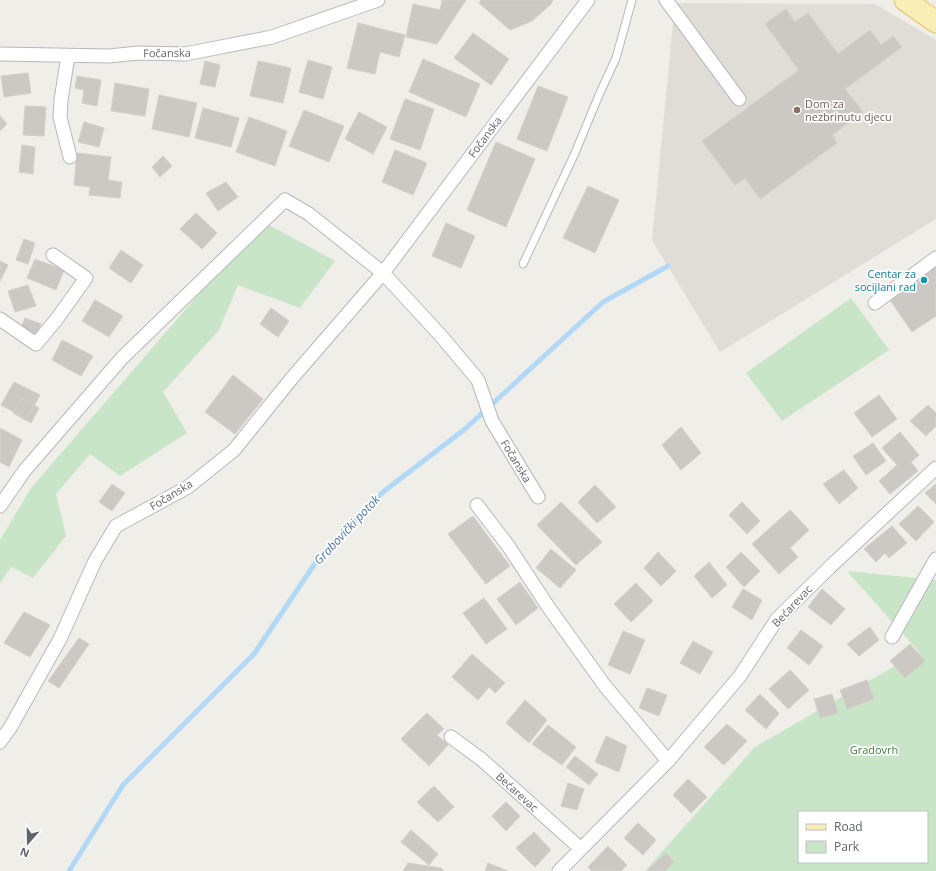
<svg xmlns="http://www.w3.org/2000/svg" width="936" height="871" viewBox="0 0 936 871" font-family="'Open Sans',sans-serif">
	<rect width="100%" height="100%" fill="#f0eee8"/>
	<path fill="#e0ddd7" d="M675,3L875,4L936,40V219L720,352L652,240Z"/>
	<path fill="#c8e5c8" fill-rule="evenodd" d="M262,221L335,261L300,308L238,285L219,330L163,392L187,433L120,476L90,454L56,494L66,536L33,578L11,567L0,583V540L31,488Z
		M851,298L889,350L782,421L746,373Z
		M847,571L936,580V871H645L755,747L919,652ZM799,812H927V862H799Z"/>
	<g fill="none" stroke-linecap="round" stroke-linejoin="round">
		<path stroke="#b1d8f7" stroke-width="5" d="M69,871L123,785L254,654L318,559L383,492L465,429L603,302L668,266"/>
	</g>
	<path fill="#ccc9c5" stroke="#d4d0c7" d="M442,0H466L437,44L406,37L413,4L440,10Z
		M481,0H553L551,4L532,21L510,30L479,3Z
		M786,9L795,22L808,13L838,54L870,30L881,45L893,36L902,47L845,89L863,112L832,135L837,143L760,199L745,178L735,185L702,141L799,70L765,24Z
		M358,23L405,35L399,57L380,52L375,74L347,68Z
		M473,33L509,59L491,85L454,58Z
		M423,59L480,84L466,117L409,92Z
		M308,60L332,67L323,99L299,92Z
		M205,61L220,65L215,87L200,84Z
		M258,61L291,68L283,103L250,96Z
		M28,73L31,93L4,97L1,76Z
		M77,76L101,80L97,106L82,103L84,90L75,88Z
		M115,83L149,89L145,116L111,111Z
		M538,86L568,97L547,151L517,139Z
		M159,95L197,103L189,137L152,129Z
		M405,99L434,109L420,150L390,139Z
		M25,106L46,107L44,136L23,135Z
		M203,108L239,118L231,147L195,138Z
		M304,110L344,126L329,162L289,146Z
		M359,112L387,127L373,154L345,139Z
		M0,116L7,124L0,131Z
		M249,117L287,131L275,166L236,152Z
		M84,122L104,128L99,147L78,142Z
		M496,142L535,159L506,227L467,210Z
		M22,145L35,147L33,174L19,172Z
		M395,150L427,163L413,195L382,182Z
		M77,153L111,157L108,180L122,182L120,198L89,195L90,187L74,185Z
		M163,156L172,166L160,177L152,167Z
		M226,182L238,197L218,211L206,193Z
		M588,186L619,200L595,253L563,238Z
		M196,213L217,233L202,249L180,229Z
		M446,223L475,236L461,268L432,256Z
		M24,239L35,243L28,264L16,260Z
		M121,250L143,265L131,283L109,268Z
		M35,259L64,270L56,290L27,278Z
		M0,261L8,265L0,281Z
		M936,262V316L912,332L888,297Z
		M28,285L36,306L15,312L8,291Z
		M95,300L123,316L109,337L82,321Z
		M271,308L289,321L278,337L260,324Z
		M25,318L41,324L37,334L21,328Z
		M62,340L93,356L81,376L52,360Z
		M233,375L263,399L235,434L205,412Z
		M14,382L40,395L27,419L1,405Z
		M879,395L897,419L872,437L854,413Z
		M21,398L39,408L31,423L13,413Z
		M928,405L936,413V426L926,436L910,421Z
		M681,427L701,453L681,470L662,445Z
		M0,428L22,440L9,467L0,462Z
		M900,432L919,455L911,462L918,471L890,494L879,481L897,465L882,448Z
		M873,443L886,461L866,475L853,456Z
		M844,470L858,488L839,504L823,484Z
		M112,484L125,493L112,511L99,502Z
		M936,484V504L925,493Z
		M595,485L616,507L597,523L578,502Z
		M561,502L602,542L576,565L537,525Z
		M742,502L760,521L747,534L729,515Z
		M918,506L934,522L916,541L899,524Z
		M790,510L809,530L790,548L798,557L779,574L752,544Z
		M473,516L510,566L486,584L448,534Z
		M892,526L907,543L889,558L885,553L876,562L864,549Z
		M551,549L576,570L560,588L536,568Z
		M658,552L676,571L661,586L644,568Z
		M741,552L760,571L744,587L726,567Z
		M709,562L727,585L712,598L694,576Z
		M520,582L538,608L516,625L497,599Z
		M636,583L653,601L631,622L614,604Z
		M743,589L762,600L752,620L732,607Z
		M822,589L845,609L831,625L808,607Z
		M484,598L507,629L486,644L463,613Z
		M24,612L50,625L30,657L4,643Z
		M870,627L879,640L859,656L847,644Z
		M801,630L823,646L809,665L787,648Z
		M623,631L645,640L630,674L608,665Z
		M79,638L89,644L59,688L48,681Z
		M693,641L713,652L700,674L680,663Z
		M910,644L925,661L905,678L890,661Z
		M472,654L505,683L495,693L489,687L478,700L452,677Z
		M790,670L809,690L788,709L769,689Z
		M867,680L874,699L847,709L840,690Z
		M647,688L667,695L659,716L639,708Z
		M760,694L779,713L766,729L745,710Z
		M832,694L838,713L820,718L814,699Z
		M525,700L547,720L529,743L506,723Z
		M427,713L444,729L437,735L448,745L429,766L401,739Z
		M727,724L747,741L724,765L704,747Z
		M548,725L576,747L562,765L532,744Z
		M606,736L627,746L619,772L595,762Z
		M575,756L598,774L589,785L566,767Z
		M688,779L707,797L691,813L673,795Z
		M568,783L584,789L577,810L561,806Z
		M434,786L454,807L438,822L417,802Z
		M506,802L520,816L506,831L492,816Z
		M638,823L656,840L643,855L624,838Z
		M411,830L438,854L429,865L401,842Z
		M534,832L551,850L535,867L516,848Z
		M608,846L627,865L621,871H592L588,867Z
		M666,853L674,862L665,871H648V870Z
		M408,863L441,868L444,871H403Z
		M488,863L508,871H485Z"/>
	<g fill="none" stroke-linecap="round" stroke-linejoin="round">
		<defs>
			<path id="service" d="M523,264L575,153L599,95L616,58L632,0"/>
			<path id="minor" d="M666,0L739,99
				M0,54L109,56L138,53L185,54L272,37L378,0
				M68,56L61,100L60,117L70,157
				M875,303L936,258
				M0,319L36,344L56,320L86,278L53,255
				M538,497L492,421L478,380L442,337L383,273L588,0
				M477,505L509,547L549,608L605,686L668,761
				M0,506L25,470L122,358L285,200L309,214L383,273L292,378L234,450L188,487L116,526L95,561L60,639L10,728L0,742
				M892,637L936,559
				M451,737L481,759L581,849
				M559,871L668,761L740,676L777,619L832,565L936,468"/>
			<path id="primary" d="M905,0L936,22"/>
		</defs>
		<use href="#service" stroke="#b5b8bb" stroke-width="9"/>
		<use href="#minor" stroke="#b5b8bb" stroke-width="15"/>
		<use href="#primary" stroke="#e4c46d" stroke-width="23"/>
		<use href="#service" stroke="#fff" stroke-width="7"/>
		<use href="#minor" stroke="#fff" stroke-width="13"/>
		<use href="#primary" stroke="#f8eeb6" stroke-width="21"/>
	</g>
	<circle fill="#8d6e63" stroke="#fff" stroke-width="1.5" cx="797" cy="110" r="4"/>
	<circle fill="#0f9aa8" stroke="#fff" stroke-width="1.5" cx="924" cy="280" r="4"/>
	<g text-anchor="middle" stroke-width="3.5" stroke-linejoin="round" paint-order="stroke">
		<g font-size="11" fill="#606367" stroke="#fff">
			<text transform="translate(167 53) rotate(-1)" y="4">Fočanska</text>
			<text transform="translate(485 137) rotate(-53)" y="4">Fočanska</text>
			<text transform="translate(516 461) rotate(59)" y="4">Fočanska</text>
			<text transform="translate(171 495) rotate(-31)" y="4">Fočanska</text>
			<text transform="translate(792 606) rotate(-47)" y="4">Bećarevac</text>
			<text transform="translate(517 792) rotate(42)" y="4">Bećarevac</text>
		</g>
		<g font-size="11" fill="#785e54" stroke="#fff" text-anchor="start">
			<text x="805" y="108">Dom za<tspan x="805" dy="13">nezbrinutu djecu</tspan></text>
		</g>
		<g font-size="11" fill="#0d838f" stroke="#fff" text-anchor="end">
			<text x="916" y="278">Centar za<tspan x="916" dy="13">socijlani rad</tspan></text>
		</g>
		<g font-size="11" fill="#3e8041" stroke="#fff">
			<text x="874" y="754">Gradovrh</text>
		</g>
		<g font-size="12" font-style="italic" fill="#4e79a8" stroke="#fff">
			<text transform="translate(347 530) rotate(-47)" y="4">Grabovički potok</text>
		</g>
	</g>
	<rect x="798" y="811" width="130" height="52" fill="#ffffff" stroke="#bfc1c2"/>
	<rect x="806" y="824" width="20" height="6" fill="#f8eeb6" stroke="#bfc1c2"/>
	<text x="834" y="831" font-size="12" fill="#606367">Road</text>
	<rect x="806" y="841" width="20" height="12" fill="#c8e5c8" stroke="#bfc1c2"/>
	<text x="834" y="851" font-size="12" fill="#606367">Park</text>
	<g transform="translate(28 843) rotate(200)" stroke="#ffffff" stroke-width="3" paint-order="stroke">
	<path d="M0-3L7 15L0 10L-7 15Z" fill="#606367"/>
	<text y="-6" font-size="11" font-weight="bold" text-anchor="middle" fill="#606367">N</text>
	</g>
</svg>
